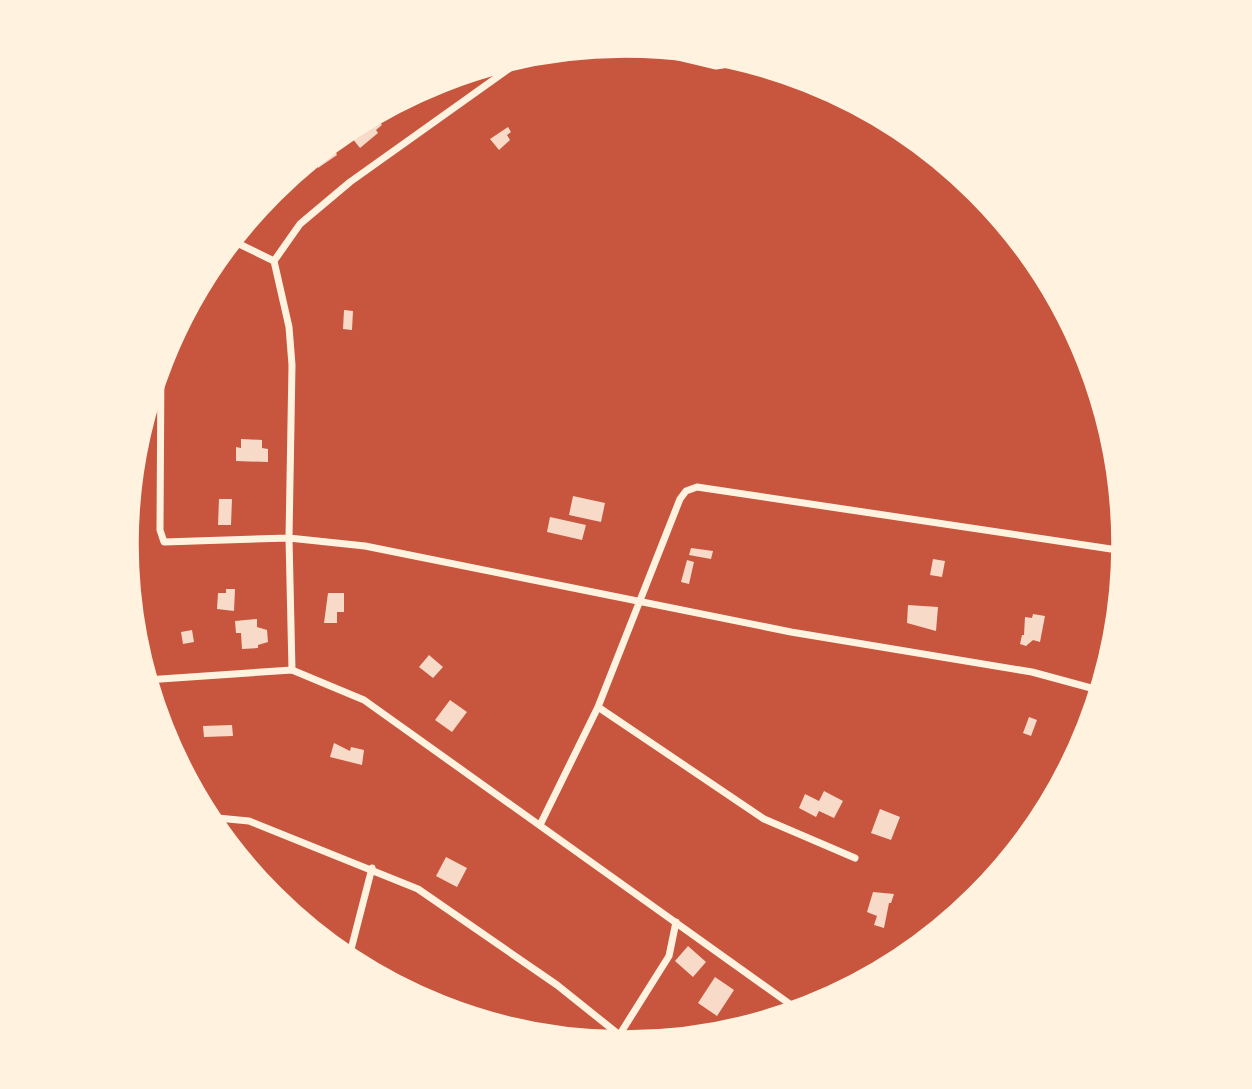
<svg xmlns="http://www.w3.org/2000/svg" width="1252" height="1089" viewBox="0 0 1252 1089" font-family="Rubik,sans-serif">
	<rect width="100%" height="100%" fill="#c8553d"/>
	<path fill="#f7dbc8" d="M374,114L382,125L376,130L378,133L360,148L348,133Z
		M508,127L511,132L507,135L510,140L499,150L490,139Z
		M332,142L337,155L318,168L313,157Z
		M344,310L353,311L352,330L343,329Z
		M241,439L262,440V448L268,449V462L236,461V447L241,448Z
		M573,496L605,503L601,522L569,515Z
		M219,499H232L231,525H218Z
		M550,517L586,525L582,540L547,532Z
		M691,548L713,551L711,559L689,555Z
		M933,559L945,561L942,577L930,575Z
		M687,560L694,562L689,584L681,582Z
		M226,589H235L234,611L217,609L218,593H226Z
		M328,593H344V612H337V623H324Z
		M908,605L938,607L936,631L907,623Z
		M1033,614L1045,616L1040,642L1033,640L1026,646L1020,644L1022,635H1024L1025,617L1032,618Z
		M257,619V627L267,630L268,642L258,645V648L242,649L241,633H236L235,621Z
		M192,630L194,642L183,644L181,632Z
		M429,655L443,667L433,678L419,667Z
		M450,700L467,712L452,732L435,720Z
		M1029,717L1037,720L1031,736L1023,733Z
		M232,725L233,736L204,737L203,726Z
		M334,743L350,751L351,747L364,750L362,765L330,757Z
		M824,791L843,801L834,818L819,811L816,817L799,808L805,794L819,801Z
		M880,809L900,817L891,840L871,833Z
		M446,857L467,868L457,887L436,876Z
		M873,892L894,894L891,903H889L884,928L874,925L877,916L867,912Z
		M688,946L706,962L693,977L675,961Z
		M715,977L734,990L717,1016L698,1003Z"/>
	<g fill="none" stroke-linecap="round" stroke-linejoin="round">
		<path stroke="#fff3e0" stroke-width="7" d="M624,44L716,66L723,65L732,56
			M231,240L274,261
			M161,361L160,530L164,542L289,538L365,546L791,632L1032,672L1102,691
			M292,670L289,538L292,365L289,327L274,261L300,224L350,182L531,53
			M146,680L292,670L364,700L801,1012
			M598,707L764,819L855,858
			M207,817L249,821L418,889L557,985L632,1045
			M540,825L598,707L680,499L686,491L697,487L1111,549
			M348,961L372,868
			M620,1034L669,956L676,922"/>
	</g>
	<path d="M0 0H1252V1089H0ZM137 544a488 488 0 1 1 976 0a488 488 0 1 1-976 0Z" fill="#fff3e0" fill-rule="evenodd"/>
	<path fill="none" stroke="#fff3e0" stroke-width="3.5" d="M137 544a488 488 0 1 1 976 0a488 488 0 1 1-976 0Z"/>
</svg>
